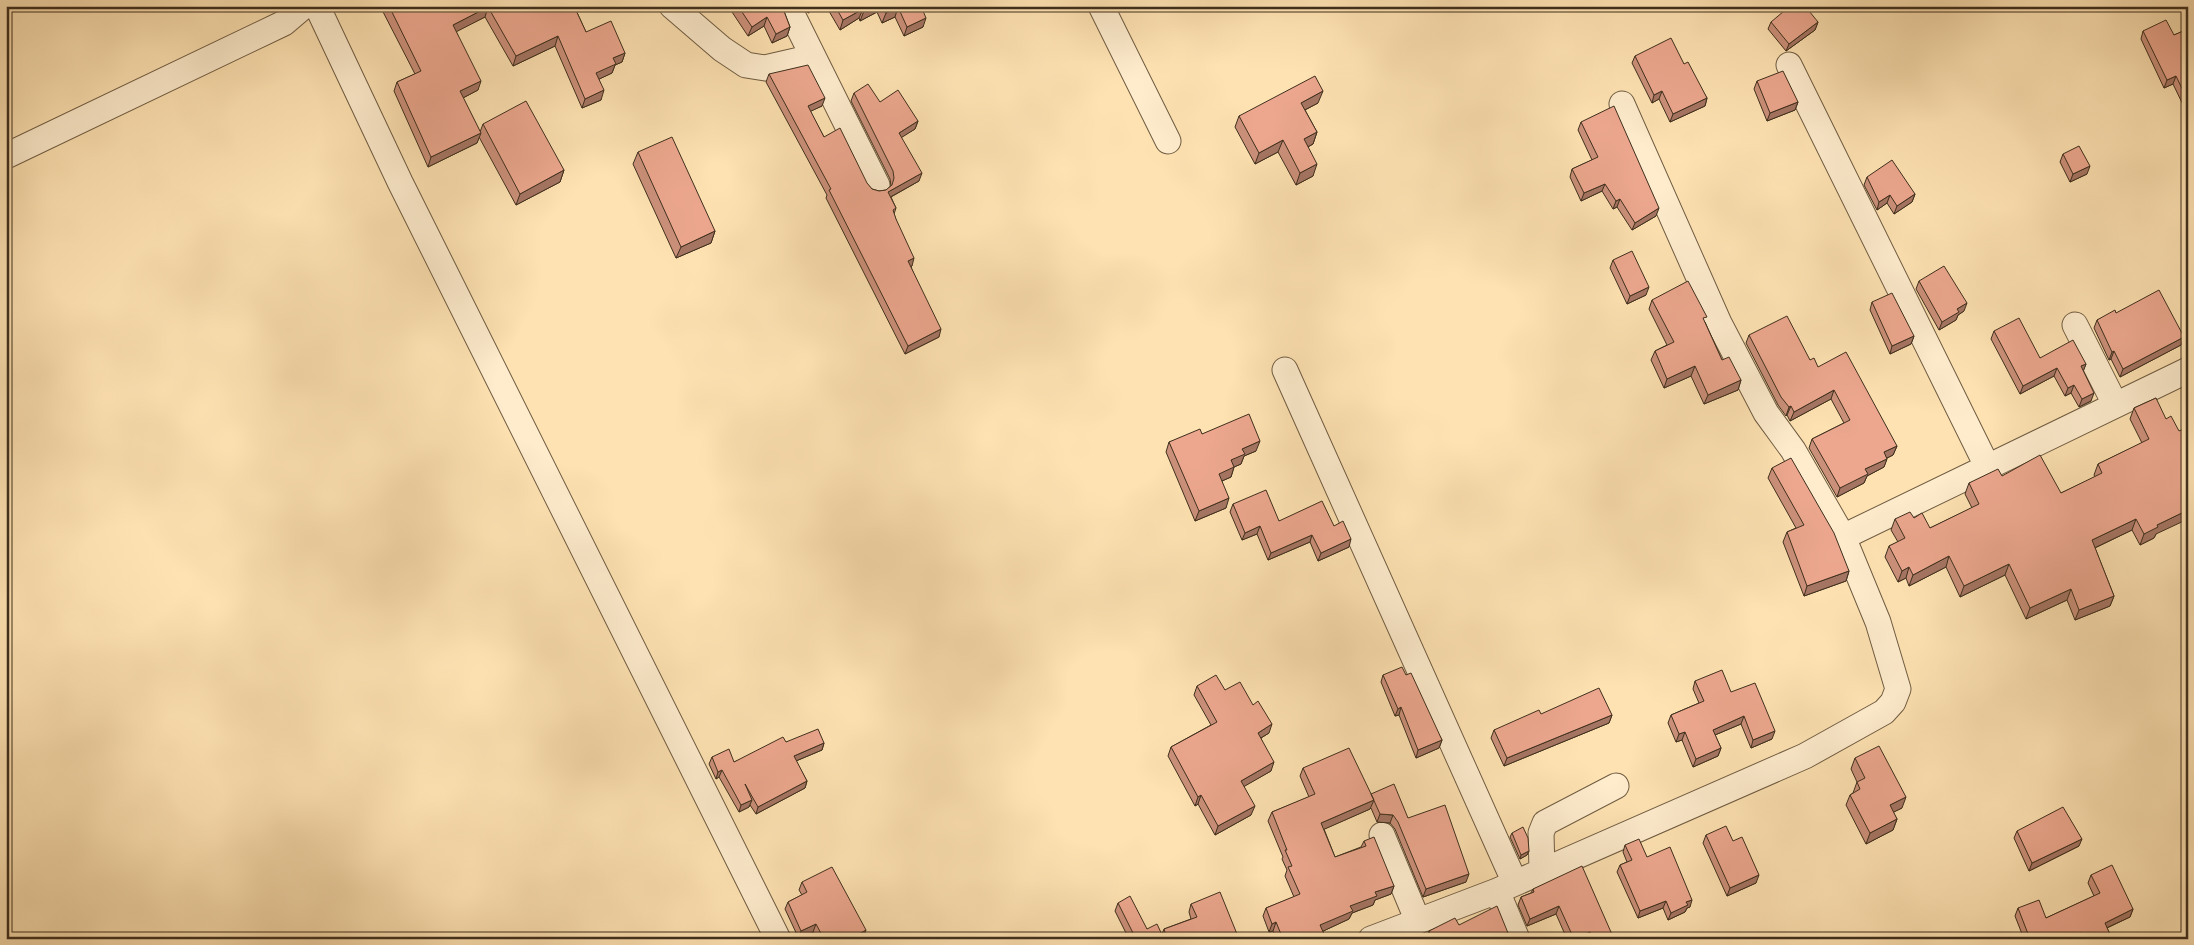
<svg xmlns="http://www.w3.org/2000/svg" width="2194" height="945" viewBox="0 0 2194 945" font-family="Vollkorn,serif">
	<rect width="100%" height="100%" fill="#fee2b2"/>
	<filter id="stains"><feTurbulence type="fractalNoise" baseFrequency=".004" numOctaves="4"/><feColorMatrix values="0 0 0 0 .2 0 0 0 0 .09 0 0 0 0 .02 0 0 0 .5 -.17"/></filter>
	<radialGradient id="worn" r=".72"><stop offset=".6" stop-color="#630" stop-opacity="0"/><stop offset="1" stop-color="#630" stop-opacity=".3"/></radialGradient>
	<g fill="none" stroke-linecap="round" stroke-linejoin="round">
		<defs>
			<path id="minor" d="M317,6L400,182L778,939
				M672,6L722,49L746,65L765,68L813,57
				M788,6L877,185
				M1101,6L1168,141
				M1789,65L1987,466
				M1622,104L1719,323L1766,413L1793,450L1843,537
				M6,156L284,23L304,6
				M2075,325L2115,404
				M1285,370L1515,883
				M1382,835L1417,919
				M1542,871L1541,833L1545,823L1616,786
				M1497,891L1517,939
				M1371,939L1497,891L1805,756L1884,712L1893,702L1898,689L1878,622L1843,537L2188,370"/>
		</defs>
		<use href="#minor" stroke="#6f5c42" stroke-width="27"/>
		<use href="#minor" stroke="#feeccd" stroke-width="25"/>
	</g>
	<path fill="#cb907a" stroke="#3f2f1d" d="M380,6H574L586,32L625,53L622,62L615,65L612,73L599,79L601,100L582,108L555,46L513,66L485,17L456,31L478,90L463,98L480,132L483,124L564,170L560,182L516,205L479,137L477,143L428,167L394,91L397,82L415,74Z
		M735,6H782L790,27L787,36L772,43L764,26L748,36L732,12Z
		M803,6H819L808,13Z
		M826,6H921L923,27L904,36L895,17L882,23L877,12L860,21L859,18L840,30Z
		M1771,22H1818L1815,30L1786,51L1768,29Z
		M2188,29V128L2184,117L2186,111L2173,84L2164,88L2141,39L2143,31L2174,35Z
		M1635,56L1684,64L1707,98L1705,106L1670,122L1659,99L1652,103L1632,63Z
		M769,74L822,106L810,111L824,137L872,189L879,191L886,190L891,186L890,179L851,101L854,93L880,102L918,121L915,129L901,137L919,181L891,197L896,208L894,214L912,266L911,267L939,337L905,354L826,198L827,195L766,82Z
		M1757,81L1798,102L1795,110L1767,121L1754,89Z
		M1318,103L1305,110L1317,132L1313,144L1308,147L1313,176L1296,185L1278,152L1255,164L1235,127L1239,116Z
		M1581,122L1656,216L1632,230L1617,207L1613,209L1602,191L1581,201L1570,177L1572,169L1592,160L1578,130Z
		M638,152L715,231L711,243L676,258L633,164Z
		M2063,154L2087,174L2070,182L2060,162Z
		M1867,177L1915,194L1912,202L1894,214L1887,203L1877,210L1864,185Z
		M1613,260L1646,295L1627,304L1610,268Z
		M1919,281L1964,311L1958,315L1956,320L1939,330L1916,289Z
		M1652,300L1705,322L1722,360L1741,380L1738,390L1704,404L1691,376L1664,388L1651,360L1655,351L1667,345L1649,309Z
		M1872,302L1914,336L1911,344L1890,354L1870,310Z
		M2116,313L2184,337L2181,345L2120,377L2111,359L2109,360L2094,328L2097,320Z
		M1994,331L2040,358L2086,364L2083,371L2091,401L2079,407L2071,393L2065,396L2054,376L2020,394L1991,339Z
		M1749,335L1810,360L1818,367L1897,446L1893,455L1887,458L1884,467L1867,476L1864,483L1837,497L1809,448L1812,439L1844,423L1831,399L1790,421L1787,415L1786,416L1778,405L1746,343Z
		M2156,398V534L2154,538L2140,545L2132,530L2095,548L2114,596L2110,606L2075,620L2067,600L2026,619L2005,575L1960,597L1946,567L1909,586L1906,578L1898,582L1885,557L1889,546L1898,542L1891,530L1895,519L1914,518L1930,528L1972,508L1965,494L1969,483L2002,476L2061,493L2095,477L2094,475L2098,464L2142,443L2130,419L2134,408Z
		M1202,434L1256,451L1244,456L1241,464L1234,467L1231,477L1222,481L1226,508L1195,521L1166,452L1169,442Z
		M1772,468L1849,571L1846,581L1804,596L1783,542L1787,532L1796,528L1768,478Z
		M1233,504L1279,521L1334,526L1349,547L1318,561L1310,542L1268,560L1257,534L1242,540L1230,512Z
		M1383,675H1406L1442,740L1439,748L1416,758L1399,715L1395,716L1381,682Z
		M1695,681L1731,692L1772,739L1751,748L1741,724L1715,735L1721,748L1718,756L1693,767L1682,740L1676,742L1668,723L1671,715L1699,703L1693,689Z
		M1197,686L1225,690L1269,733L1261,738L1271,771L1244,786L1251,815L1215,835L1198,804L1195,806L1168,756L1171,747L1211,725L1194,695Z
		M1612,715L1609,723L1504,766L1491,738L1494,730Z
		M786,742L824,743L822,750L796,761L807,781L805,788L756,814L750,805L749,807L739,812L719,777L716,779L709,764L712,757L734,762Z
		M1855,758L1902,808L1893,812L1897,819L1893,830L1866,844L1846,805L1850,795L1853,793L1857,782L1851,769Z
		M1303,768L1371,794L1408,818L1466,882L1423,897L1395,829L1390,823L1377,822L1371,808L1370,809L1324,829L1335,857L1361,847L1364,841L1394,886L1391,894L1375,900L1373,905L1352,913L1349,919L1323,931L1324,934L1322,939H1276L1273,931L1269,932L1263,916L1266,908L1294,897L1285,876L1287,870L1282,859L1283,857L1268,821L1272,812L1309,797L1300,776Z
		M2017,831L2079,846L2029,871L2014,838Z
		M1512,833L1529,851L1527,855L1520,859L1510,837Z
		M1706,835L1733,841L1756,883L1727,896L1703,843Z
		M1625,845L1647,857L1690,907L1687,908L1685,912L1668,920L1663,908L1638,918L1617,872L1620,865L1627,862L1623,852Z
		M2091,875L2133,909L2130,917L2107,928L2112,939H2024L2015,916L2018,908L2046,918L2094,896L2088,883Z
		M802,882L863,938L861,939H817L813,932L799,939L785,909L788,902L802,895L799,890Z
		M1533,889L1614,939H1567L1556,914L1527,926L1518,905L1521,897L1531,893Z
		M1118,903L1147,929L1162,934L1164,929L1191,919L1189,912L1191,904L1239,939H1129L1115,911Z
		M1459,925L1508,933L1514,939H1427L1429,931Z"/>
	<path fill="#a57563" stroke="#3f2f1d" d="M810,6H819L808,13Z
		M874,6H879L877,12L860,21L864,11Z
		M488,7L485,17L450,35L453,25Z
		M898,7L895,17L882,23L886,13Z
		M863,9L859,18L840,30L843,20Z
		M767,17L764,26L748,36L752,27Z
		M926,18L923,27L904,36L907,27Z
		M1818,22L1815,30L1786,51L1789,44Z
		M790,27L787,36L772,43L776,34Z
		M558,36L555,46L513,66L516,56Z
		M625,53L622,62L615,65L612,73L593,82L596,73L613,58Z
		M2176,76L2173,84L2164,88L2167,80Z
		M481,81L478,90L457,101L460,91Z
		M604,90L601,100L582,108L585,99Z
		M1323,91L1318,103L1297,114L1301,103Z
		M1662,91L1659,99L1652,103L1654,95Z
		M825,98L822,106L805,114L808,106Z
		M1707,98L1705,106L1670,122L1673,114Z
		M1798,102L1795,110L1767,121L1770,113Z
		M918,121L915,129L896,141L899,133Z
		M1317,132L1313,144L1300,151L1304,139Z
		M481,133L477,143L428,167L431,157Z
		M1283,140L1278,152L1255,164L1259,153Z
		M1317,164L1313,176L1296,185L1300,173Z
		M2090,166L2087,174L2070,182L2073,174Z
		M564,170L560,182L516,205L520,194Z
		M922,173L919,181L885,200L888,192Z
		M1605,184L1602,191L1581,201L1584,193Z
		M1915,194L1912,202L1894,214L1897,206Z
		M1890,195L1887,203L1877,210L1879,202Z
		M1620,199L1617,207L1613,209L1616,201Z
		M1659,208L1656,216L1632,230L1635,223Z
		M715,231L711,243L676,258L681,247Z
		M914,258L912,266L905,269L908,261Z
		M1649,287L1646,295L1627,304L1630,296Z
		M1967,303L1964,311L1958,315L1956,320L1939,330L1942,322L1957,309Z
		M941,329L939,337L905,354L908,346Z
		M1914,336L1911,344L1890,354L1892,346Z
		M2184,337L2181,345L2120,377L2123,369Z
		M2114,351L2111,359L2109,360L2112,352Z
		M2086,364L2083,372L2081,366Z
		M1695,366L1691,376L1664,388L1667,379Z
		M2057,368L2054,376L2020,394L2023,386Z
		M1741,380L1738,390L1704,404L1708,395Z
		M2074,385L2071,393L2065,396L2068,388Z
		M1834,390L1831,399L1790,421L1794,412Z
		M2094,393L2091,401L2079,407L2082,399Z
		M1791,406L1787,415L1786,416L1789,407Z
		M1260,441L1256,451L1244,456L1241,464L1234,467L1231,477L1215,484L1219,474L1242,449Z
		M1897,446L1893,455L1881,461L1884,452Z
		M1887,459L1884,467L1867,476L1864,483L1837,497L1840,488L1865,469Z
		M1229,498L1226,508L1195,521L1199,511Z
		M2188,510V519L2156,534L2154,538L2140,545L2144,534L2157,525Z
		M2136,519L2132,530L2088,551L2092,540Z
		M1260,526L1257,534L1242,540L1245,533Z
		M1312,535L1310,542L1268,560L1271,553Z
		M1351,539L1349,547L1318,561L1321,553Z
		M1949,556L1946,567L1909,586L1913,575Z
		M2009,564L2005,575L1960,597L1964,586Z
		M1909,567L1906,578L1898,582L1902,571Z
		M1849,571L1846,581L1804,596L1807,586Z
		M2071,589L2067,600L2026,619L2030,608Z
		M2114,596L2110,606L2075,620L2079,610Z
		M1401,707L1399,715L1395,716L1398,709Z
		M1612,715L1609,723L1504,766L1507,758Z
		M1744,716L1741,724L1710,737L1713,730Z
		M1272,724L1269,733L1254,742L1258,733Z
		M1775,731L1772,739L1751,748L1753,740Z
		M1685,732L1682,740L1676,742L1679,734Z
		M1442,740L1439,748L1416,758L1418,750Z
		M824,743L822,750L791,763L794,756Z
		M1721,748L1718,756L1693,767L1696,759Z
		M1274,762L1271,771L1238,790L1241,781Z
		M722,770L719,777L716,779L718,772Z
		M807,781L805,788L756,814L758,807Z
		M1201,795L1198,804L1195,806L1198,797Z
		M1906,797L1902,808L1886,816L1890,805Z
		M752,800L749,807L739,812L741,805Z
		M1374,800L1370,809L1318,832L1321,823Z
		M1255,806L1251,815L1215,835L1218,826Z
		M1380,814L1393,815L1390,823L1377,822Z
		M1897,819L1893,830L1866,844L1870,833Z
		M2082,839L2079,846L2029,871L2032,863Z
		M1529,851L1527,855L1520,859L1521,855Z
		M1469,874L1466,882L1423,897L1426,889Z
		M1759,875L1756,883L1727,896L1730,888Z
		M1394,886L1391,894L1375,900L1373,905L1352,913L1349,919L1317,934L1320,925L1350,906L1375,892Z
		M1692,900L1690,907L1687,908L1685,912L1668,920L1671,913L1686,902Z
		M1666,901L1663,908L1638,918L1640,911Z
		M1559,906L1556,914L1527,926L1530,919Z
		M2133,909L2130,917L2102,930L2105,923Z
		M1276,922L1273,931L1269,932L1272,924Z
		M816,924L813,932L799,939L801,931Z
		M866,930L863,938L861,939H850Z
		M1590,932L1588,939H1575Z
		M2081,933L2079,939H2066Z
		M1324,934L1322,939H1318L1319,936Z"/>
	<path fill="#eca78e" stroke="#3f2f1d" d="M389,6H574L586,32L611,21L625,53L613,58L616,64L596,73L604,90L585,99L558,36L516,56L488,7L453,25L481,81L460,91L481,133L431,157L397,82L421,71Z
		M738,6H782L790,27L776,34L767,17L752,27Z
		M835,6H874L864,11L863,9L843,20Z
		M882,6H921L926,18L907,27L898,7L886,13Z
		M1790,6H1805L1818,22L1789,44L1771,22Z
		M2166,20L2174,35L2188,29V101L2176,76L2167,80L2143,31Z
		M1671,38L1684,64L1688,62L1707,98L1673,114L1662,91L1654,95L1635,56Z
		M808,65L825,98L808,106L824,137L840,128L867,183L872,189L879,191L886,190L892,185L894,178L893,171L854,93L868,84L880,102L898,90L918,121L899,133L922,173L888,192L896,208L893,210L896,219L914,258L908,261L941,329L908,346L829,190L831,189L769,74Z
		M1783,71L1798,102L1770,113L1757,81Z
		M1315,76L1323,91L1301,103L1317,132L1304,139L1317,164L1300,173L1283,140L1259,153L1239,116Z
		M526,101L564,170L520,194L483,124Z
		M1614,106L1659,208L1635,223L1620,199L1616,201L1605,184L1584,193L1572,169L1598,157L1581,122Z
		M672,137L715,231L681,247L638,152Z
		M2079,146L2090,166L2073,174L2063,154Z
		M1892,160L1915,194L1897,206L1890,195L1879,202L1867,177Z
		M1632,251L1649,287L1630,296L1613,260Z
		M1944,266L1967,303L1957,309L1959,312L1942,322L1919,281Z
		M1688,281L1707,317L1703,318L1722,360L1729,357L1741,380L1708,395L1695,366L1667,379L1655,351L1674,342L1652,300Z
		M2159,290L2184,337L2123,369L2114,351L2112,352L2097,320L2115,310L2116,313Z
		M1892,293L1914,336L1892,346L1872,302Z
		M1787,316L1810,360L1814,358L1818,367L1846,352L1897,446L1884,452L1887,459L1865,469L1868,474L1840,488L1812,439L1850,420L1834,390L1794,412L1791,406L1789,407L1781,397L1749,335Z
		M2019,318L2040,358L2073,340L2086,364L2081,366L2094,393L2082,399L2074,385L2068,388L2057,368L2023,386L1994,331Z
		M2156,398L2166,419L2171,416L2179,431L2188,427V510L2157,525L2158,527L2144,534L2136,519L2092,540L2114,596L2079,610L2071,589L2030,608L2009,564L1964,586L1949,556L1913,575L1909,567L1902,571L1889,546L1905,538L1895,519L1910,512L1914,518L1922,513L1930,528L1979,504L1969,483L1998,469L2002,476L2040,455L2061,493L2102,473L2098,464L2149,439L2134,408Z
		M1249,414L1260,441L1242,449L1245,454L1231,460L1234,467L1219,474L1229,498L1199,511L1169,442L1200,429L1202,434Z
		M1791,458L1834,533L1849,571L1807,586L1787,532L1804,525L1772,468Z
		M1266,490L1279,521L1322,501L1334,526L1343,521L1351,539L1321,553L1312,535L1271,553L1260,526L1245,533L1233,504Z
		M1402,667L1406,675L1411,673L1442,740L1418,750L1401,707L1398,709L1383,675Z
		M1722,670L1731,692L1755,683L1775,731L1753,740L1744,716L1713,730L1721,748L1696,759L1685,732L1679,734L1671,715L1704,701L1695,681Z
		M1216,675L1225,690L1240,682L1253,705L1258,701L1272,724L1258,733L1274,762L1241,781L1255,806L1218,826L1201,795L1198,797L1171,747L1217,722L1197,686Z
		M1599,688L1612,715L1507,758L1494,730L1539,710L1541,714Z
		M818,729L824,743L794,756L807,781L758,807L745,784L752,800L741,805L722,770L718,772L712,757L729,749L734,762L783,737L786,742Z
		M1879,746L1906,797L1890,805L1897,819L1870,833L1850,795L1860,789L1857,782L1865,778L1855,758Z
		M1349,748L1374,800L1321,823L1335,857L1366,846L1364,841L1374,837L1394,886L1375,892L1377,896L1350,906L1353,911L1320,925L1324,934L1319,936L1320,939H1283L1276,922L1272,924L1266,908L1300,894L1288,867L1292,866L1285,850H1287L1272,812L1315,794L1303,768Z
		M1394,784L1408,818L1445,805L1469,874L1426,889L1398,822L1393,815L1380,814L1371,794Z
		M2063,807L2082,839L2032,863L2017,831Z
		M1726,826L1733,841L1742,837L1759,875L1730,888L1706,835Z
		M1523,827L1528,838L1529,851L1521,855L1512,833Z
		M1639,839L1647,857L1670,847L1692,900L1686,902L1688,905L1671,913L1666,901L1640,911L1620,865L1632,860L1625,845Z
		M2112,865L2133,909L2105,923L2112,939H2084L2081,933L2066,939H2030L2018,908L2039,900L2046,918L2100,893L2091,875Z
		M1582,866L1614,939H1593L1590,932L1575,939H1574L1559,906L1530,919L1521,897L1534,892L1533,889Z
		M832,867L866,930L850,939H824L816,924L801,931L788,902L807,892L802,882Z
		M1220,892L1239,939H1167L1164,929L1197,917L1191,904Z
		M1130,896L1147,929L1157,924L1164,939H1136L1118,903Z
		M1497,906L1508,933L1514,939H1433L1429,931L1455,918L1459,925Z"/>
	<rect width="2194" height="945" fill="none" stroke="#fee2b2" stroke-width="25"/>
	<rect x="8" y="8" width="2179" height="930" fill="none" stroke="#3f2f1d" stroke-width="2.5"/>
	<rect x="12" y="12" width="2169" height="920" fill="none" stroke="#3f2f1d"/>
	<rect width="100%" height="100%" filter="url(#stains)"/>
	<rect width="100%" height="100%" fill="url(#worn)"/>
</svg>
